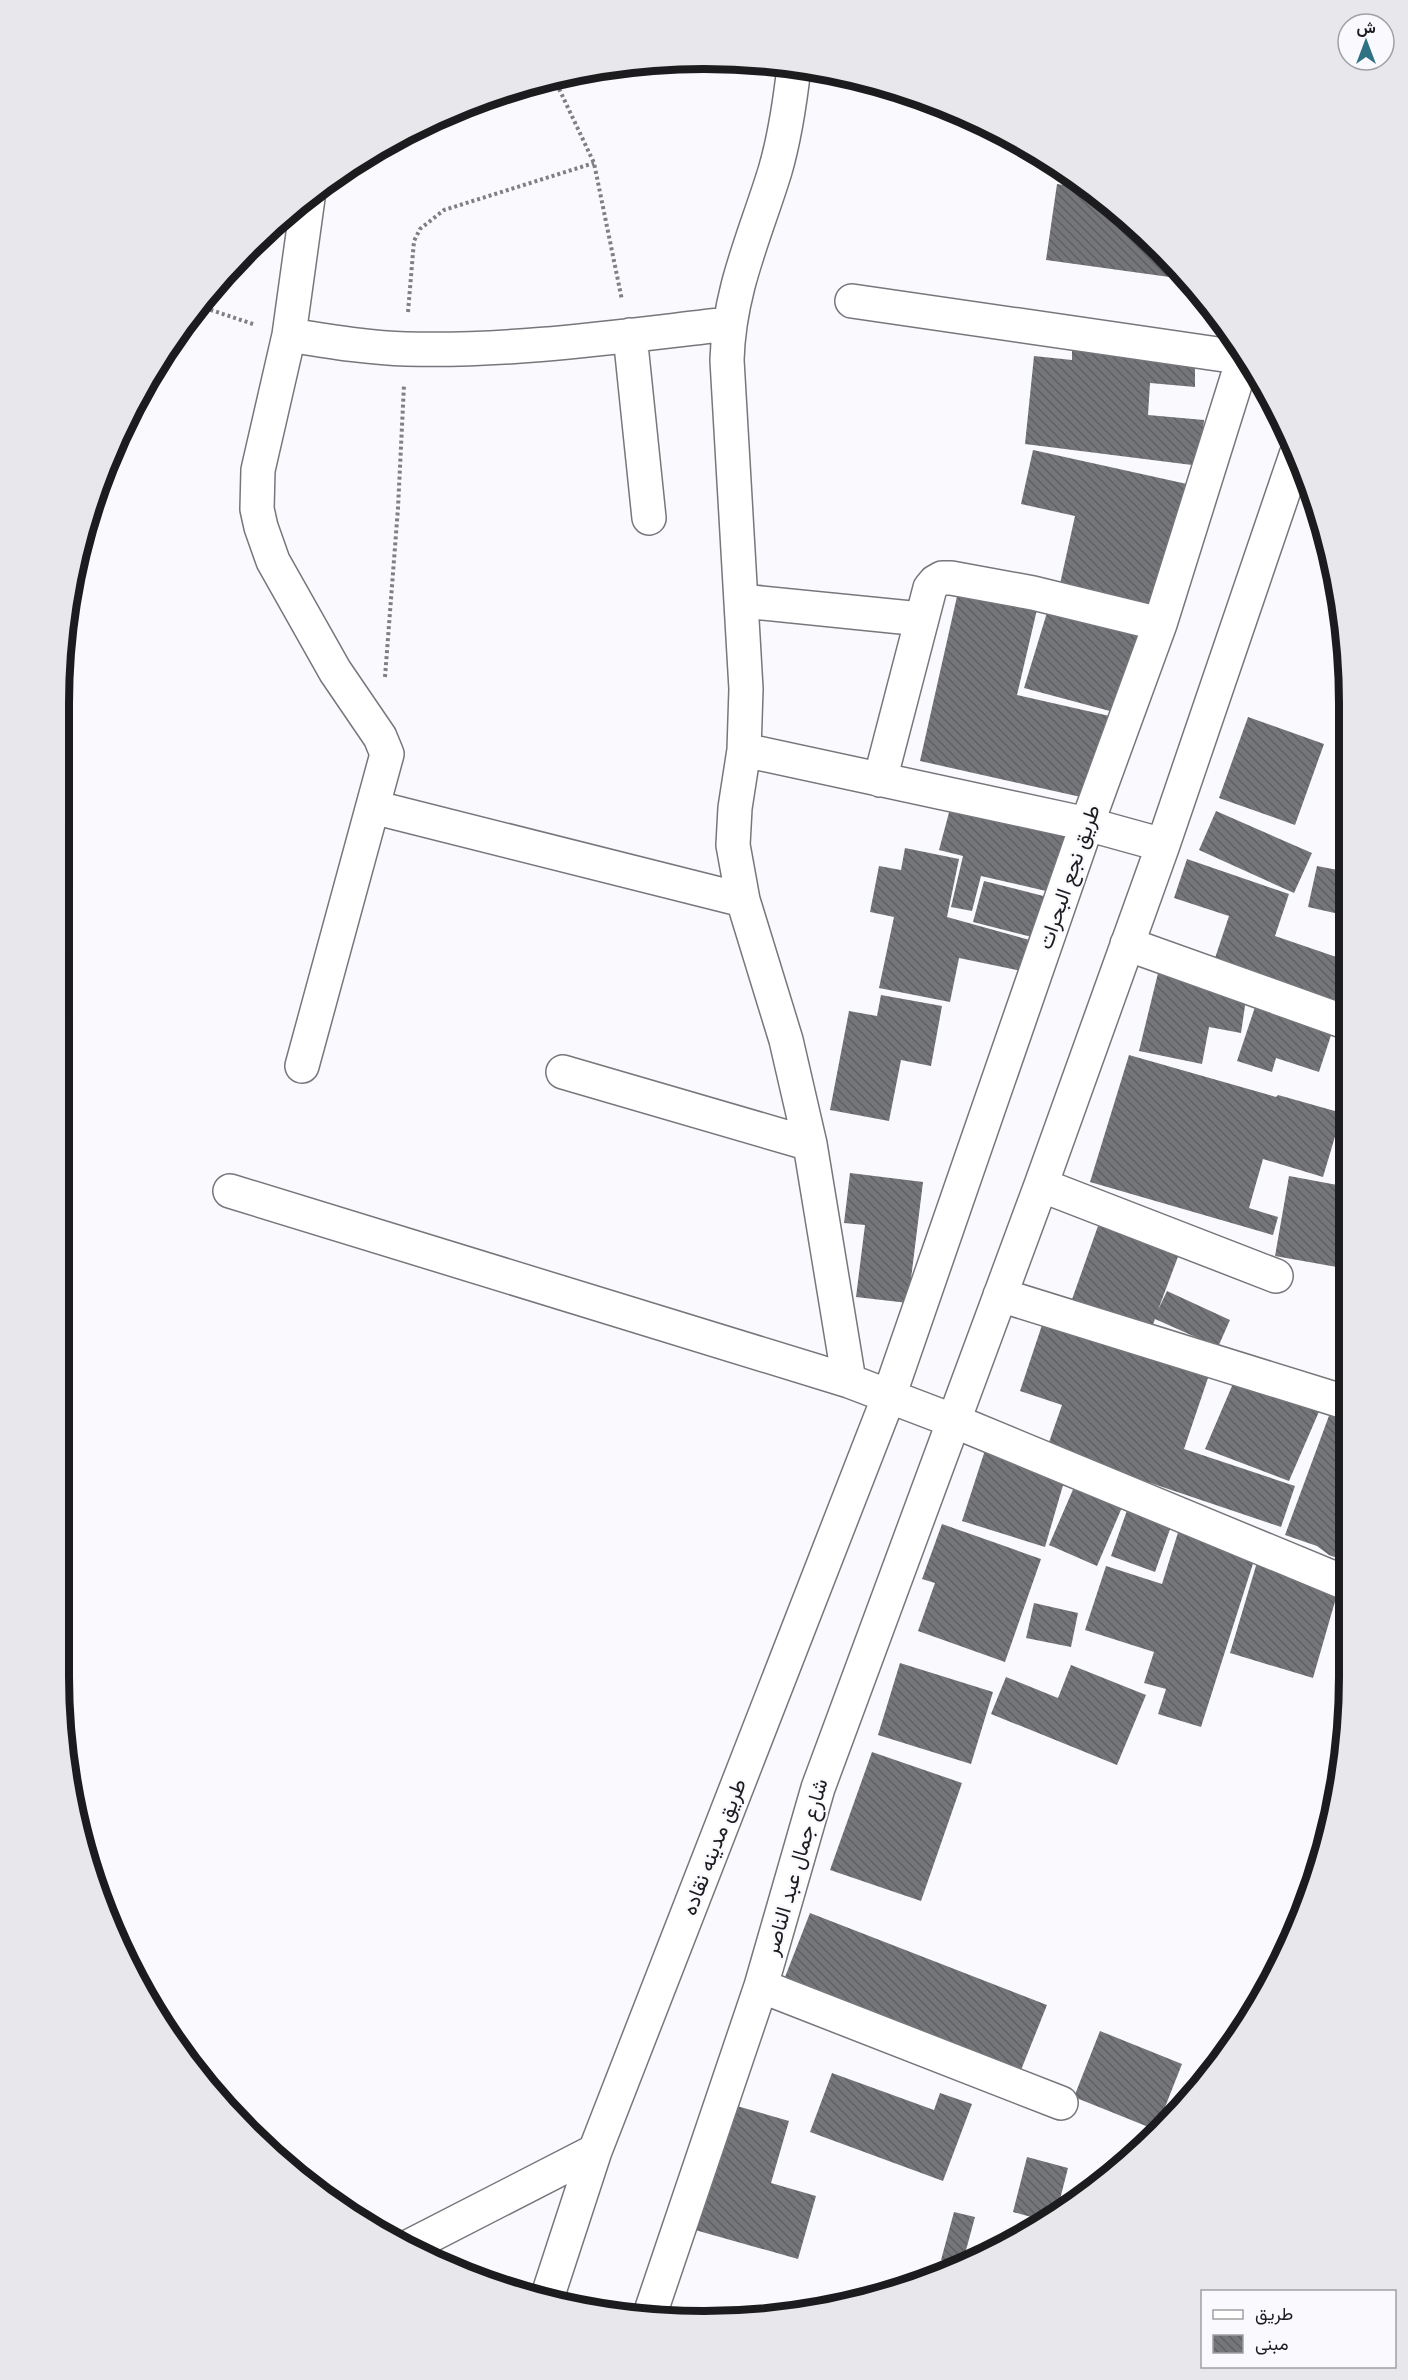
<svg xmlns="http://www.w3.org/2000/svg" width="1408" height="2380" viewBox="0 0 1408 2380" font-family="'Fira Sans',Vazirmatn,sans-serif">
	<defs>
		<pattern id="building-back-hatch" width="6" height="6" patternUnits="userSpaceOnUse" patternTransform="scale(1.5)"><rect width="6" height="6" fill="#75767a"/><path d="M-1 5l2 2M0 0l6 6M5-1l2 2" fill="none" stroke="#5f6063"/></pattern>
	</defs>
	<rect width="100%" height="100%" fill="#f9f9fe"/>
	<path fill="url(#building-back-hatch)" d="M1057,184L1089,189L1161,248L1184,279L1046,260Z
		M1072,339L1195,356V387L1150,383L1148,415L1204,420L1200,466L1025,444L1034,356L1072,360Z
		M1033,450L1187,484L1158,616L1058,593L1075,516L1021,504Z
		M960,583L1039,601L1017,695L1114,717L1090,799L920,761Z
		M1049,606L1150,631L1121,714L1024,688Z
		M1248,717L1324,744L1295,825L1219,798Z
		M951,805L1073,830L1059,894L981,876L972,911L951,907L963,856L939,850Z
		M1216,811L1312,853L1294,893L1199,850Z
		M905,848L959,859L947,917L1037,942L1026,972L959,958L950,1002L879,988L894,917L870,912L879,866L901,870Z
		M1187,859L1289,894L1275,936L1348,961V1013L1212,967L1229,916L1174,898Z
		M1317,866L1348,872V916L1308,907Z
		M984,881L1055,899L1040,939L973,922Z
		M1159,969L1246,999L1241,1033L1209,1027L1202,1064L1139,1051Z
		M881,995L942,1006L931,1066L901,1060L889,1121L830,1110L849,1011L877,1016Z
		M1258,998L1335,1023L1319,1072L1276,1058L1272,1072L1237,1061Z
		M1129,1055L1276,1097L1278,1095L1342,1113L1323,1177L1263,1159L1249,1208L1278,1217L1273,1235L1090,1182Z
		M850,1173L923,1182L908,1303L856,1297L865,1225L844,1223Z
		M1289,1176L1348,1187V1269L1275,1256Z
		M1098,1226L1179,1254L1158,1310L1167,1291L1230,1320L1218,1347L1155,1319L1150,1333L1070,1305Z
		M1046,1313L1211,1369L1184,1449L1295,1486L1281,1527L1047,1448L1062,1405L1020,1391Z
		M1238,1372L1321,1407L1289,1481L1205,1449Z
		M1330,1413L1348,1419V1562L1329,1555L1317,1546L1285,1535Z
		M988,1441L1066,1475L1045,1547L962,1521Z
		M1078,1478L1126,1498L1097,1566L1049,1545Z
		M1131,1499L1175,1515L1155,1572L1111,1556Z
		M942,1524L1041,1559L1005,1662L918,1631L935,1583L922,1579Z
		M1180,1526L1257,1551L1201,1727L1158,1714L1166,1689L1144,1683L1154,1652L1085,1630L1106,1566L1162,1584Z
		M1258,1559L1340,1584L1313,1678L1230,1653Z
		M1034,1603L1078,1613L1071,1647L1026,1638Z
		M900,1663L993,1692L971,1764L878,1735Z
		M1071,1665L1146,1695L1117,1765L991,1714L1006,1677L1058,1698Z
		M872,1752L962,1783L921,1901L830,1870Z
		M810,1913L1047,2005L1021,2070L785,1977Z
		M1100,2031L1182,2064L1156,2130L1074,2097Z
		M832,2073L934,2110L940,2093L972,2104L943,2181L810,2132Z
		M723,2102L789,2121L771,2183L816,2196L798,2259L688,2228Z
		M1027,2157L1068,2168L1057,2211L1042,2220L1013,2212Z
		M954,2212L975,2217L962,2265L941,2260Z"/>
	<g fill="none" stroke-linecap="round" stroke-linejoin="round">
		<defs>
			<path id="minor" d="M794,67C790,102 785,137 775,171C755,236 729,290 727,360L746,689L744,750L735,808L733,845L743,900L786,1040L810,1144L849,1381
				M852,301L1245,358
				M289,335C328,341 367,348 406,349C514,352 622,336 729,324
				M630,335L649,518
				M742,601L921,619
				M744,750L1087,824L1163,845
				M880,780L930,588L935,582L942,578H951L1033,593L1160,624
				M373,807L743,900
				M1127,944L1348,1023
				M302,1066L387,754L380,737L335,671L273,561L261,527L257,509L258,470L289,335L308,198
				M563,1072L810,1144
				M1041,1185L1276,1276
				M230,1191L849,1381L954,1421L1348,1584
				M1000,1295L1348,1403
				M761,1986L1061,2103
				M406,2248L595,2151
				M546,2301L595,2151L889,1396L1087,824L1160,624L1244,356
				M649,2317L761,1986L818,1788L1041,1185L1163,845L1296,455"/>
		</defs>
		<use href="#minor" stroke="#76777b" stroke-width="36"/>
		<path stroke="#808083" stroke-width="4" stroke-dasharray="3 3" stroke-linecap="butt" d="M554,78L594,163L622,300
			M199,306L253,324
			M408,312L414,241L420,229L444,210L594,163
			M385,677L398,508L404,385"/>
		<use href="#minor" stroke="#fff" stroke-width="33"/>
	</g>
	<g text-anchor="middle" stroke-width="4.5" stroke-linejoin="round" paint-order="stroke">
		<g font-size="21" fill="#1c1c1e" stroke="#f9f9fe">
			<text transform="translate(1069 877) rotate(-71)" y="7">طريق نجع البحرات</text>
			<text transform="translate(714 1847) rotate(-69)" y="7">طريق مدينه نقاده</text>
			<text transform="translate(796 1867) rotate(-74)" y="7">شارع جمال عبد الناصر</text>
		</g>
	</g>
	<path d="M0 0H1408V2380H0ZM704 69H704A635 635 0 0 1 1339 704V1676A635 635 0 0 1 704 2311H704A635 635 0 0 1 69 1676V704A635 635 0 0 1 704 69Z" fill="#e7e7ec" fill-rule="evenodd"/>
	<path fill="none" stroke="#1c1c1e" stroke-width="8" d="M704 69H704A635 635 0 0 1 1339 704V1676A635 635 0 0 1 704 2311H704A635 635 0 0 1 69 1676V704A635 635 0 0 1 704 69Z"/>
	<rect x="1201" y="2290" width="195" height="78" fill="#f9f9fe" stroke="#a1a1a4" stroke-width="1.5"/>
	<rect x="1213" y="2310" width="30" height="9" fill="#ffffff" stroke="#a1a1a4" stroke-width="1.5"/>
	<text x="1255" y="2320" font-size="18" fill="#1c1c1e">طريق</text>
	<rect x="1213" y="2335" width="30" height="18" fill="url(#building-back-hatch)" stroke="#a1a1a4" stroke-width="1.5"/>
	<text x="1255" y="2350" font-size="18" fill="#1c1c1e">مبنى</text>
	<g transform="translate(1366 42)"><circle r="28" fill="#f9f9fe" stroke="#a1a1a4" stroke-width="1.5"/>
	<path d="M0-4.5L10 22L0 15L-10 22Z" fill="#2f7283"/>
	<text y="-9" font-size="16" font-weight="bold" text-anchor="middle" fill="#1c1c1e">ش</text>
	</g>
</svg>
